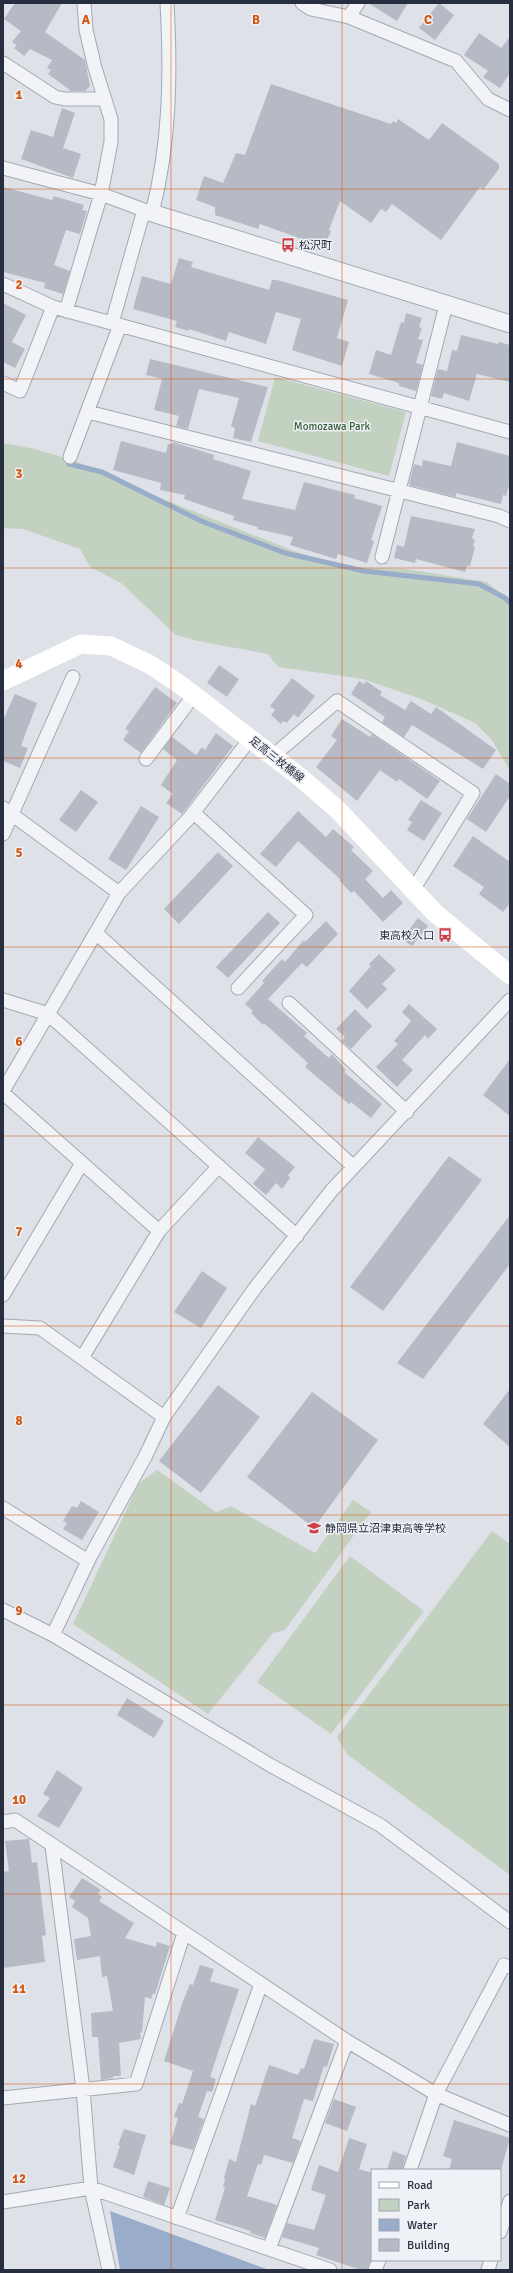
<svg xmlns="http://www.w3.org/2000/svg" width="513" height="2273" viewBox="0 0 513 2273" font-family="Signika,'Noto Sans JP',sans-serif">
	<rect width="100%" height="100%" fill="#dfe1e8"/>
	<path fill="#c3d2c0" d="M275,377L406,412L389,476L258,441Z
		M3,443L35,449L78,462L163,499L294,551L345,567L406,569L487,582L510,601V773L508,767L491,739L475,723L421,699L363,679L278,667L268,654L198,641L176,635L121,583L90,567L80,549L23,529L3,528Z
		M157,1470L216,1512L231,1506L315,1553L353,1500L371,1512L285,1630L273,1633L208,1714L73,1624L139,1483Z
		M492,1531L510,1544V1875L348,1755L337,1737Z
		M350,1556L424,1611L331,1734L257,1682Z"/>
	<path fill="#99acc9" d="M110,2211L269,2270H120Z"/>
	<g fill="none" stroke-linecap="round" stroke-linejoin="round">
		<path stroke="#99acc9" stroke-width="5" d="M69,464L102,472L201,521L285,553L364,571L479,584L505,598L510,603"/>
	</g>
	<path fill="#b6bac5" d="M15,3H62L45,32L85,60L90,86L85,91H71L48,74L51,70L47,68L52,60L30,49L24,56L14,48L17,45L12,42L21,31L4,19Z
		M368,3H408L397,21Z
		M439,3L454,15L435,40L419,28Z
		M479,33L501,48L510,37V73L500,88L483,77L488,71L464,55Z
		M271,84L391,124L393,121L396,123L398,119L429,140L442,123L499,164V169L483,190L480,187L441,240L392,204L386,212L381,209L371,223L340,201L329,230L331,231L324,247L260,224L258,229L215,215V207L196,200L204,176L223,183L236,153L245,155Z
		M62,108L75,113L63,148L81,154L73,178L21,159L31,130L53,137Z
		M3,187L52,200L54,196L84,205L82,210L87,211L80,234L66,230L54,265L70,271L63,294L44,288L45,283L3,272Z
		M179,258L193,262L191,267L269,290L272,280H277L348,300L337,338L349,342L342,366L292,350L301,319L276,312L266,344L229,332L226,341L189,329V331L175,327L177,321L133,309L142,276L171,284Z
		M3,303L26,315L12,342L25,349L15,368L3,362Z
		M406,313L422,318L419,327L422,328L418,339L423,340L416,363L423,365L416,391L399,386V383L369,374L376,350L391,355L401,322L404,323Z
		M461,335L498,344L499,342L510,345V382L477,374L469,401L444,393L442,399L431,396L438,369L447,371L452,350L457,351Z
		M150,359L268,387L251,442L233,438L235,428L231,426L239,398L199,389L188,429L176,426L179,416L154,410L162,379L146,375Z
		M121,441L166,453L168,444H172L173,442L214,455L213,459L251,471L242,499L295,510L304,482L355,495L354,498L382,506L371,540L374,541L367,563L338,554L336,559L290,545L293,537L257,529L258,527L233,520L234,516L184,499L185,495L160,490L161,483L113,470Z
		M457,442L510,456V482L506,496L503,495L501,504L456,493V497L409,485L414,464L422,466L423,460L451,466Z
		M411,516L475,529L472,538L475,540L473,546L475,547L470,566H467L465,572L416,559L415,563L394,558L397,545L404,547Z
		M219,665L239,679L227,697L207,683Z
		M292,678L315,696L298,718L294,714L287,723L283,721L281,724L271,715L275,710L270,706Z
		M359,681L364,684L366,681L382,692L380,695L405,710L411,701L431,714L436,707L496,750L483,769L412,725L404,737L382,722L385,717L351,694Z
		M155,687L177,703L141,753L123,740L129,731L125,729Z
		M15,694L37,703L21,746L28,748L20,768L3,761V720Z
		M342,719L370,737L372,734L440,781L427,799L399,779L397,782L380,770L357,801L316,767L337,740L331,736Z
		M216,733L233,746L182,814L166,803L173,794L161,785L177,760L163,749L172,737L196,755L202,747L205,750Z
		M496,774L509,783L510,796L486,832L467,819Z
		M81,790L98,802L76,832L59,820Z
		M421,800L442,813L424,841L407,830L412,822L408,820Z
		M141,806L159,817L126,870L108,859Z
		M298,811L326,837L333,829L354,847L351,850L373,871L365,879L383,898L391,890L403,903L383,922L354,891L351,893L339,880L340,879L298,841L276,867L260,854Z
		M473,836L510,862V903L503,912L479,894L484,887L453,866Z
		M218,852L233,866L179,924L164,909Z
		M268,912L280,923L228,978L216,967Z
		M418,918L428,926L412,946L402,939Z
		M326,921L338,934L307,967L302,963L268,999L307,1033L304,1036L329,1058L332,1054L346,1070L344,1072L382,1104L371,1118L351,1102L349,1104L305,1067L308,1063L264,1023L263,1025L251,1013L253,1011L245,1004L264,983L262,981L282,959L285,962L304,940L305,942Z
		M379,954L396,970L382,984L387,989L367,1009L349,991L371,966L369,964Z
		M409,1004L437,1029L428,1039L425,1035L402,1060L413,1070L397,1087L376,1067L398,1044L394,1041L411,1021L402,1012Z
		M355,1009L372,1026L351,1049L342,1041L345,1037L336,1029Z
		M510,1059V1116L483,1095Z
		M258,1137L295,1167L288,1175L290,1178L282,1189L276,1183L266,1195L253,1184L265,1169L245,1153Z
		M449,1156L482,1180L383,1311L350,1287Z
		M510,1215V1264L423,1379L397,1363Z
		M202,1271L227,1288L201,1328L174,1312Z
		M218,1385L260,1417L201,1493L159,1461Z
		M510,1389V1447L483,1424Z
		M312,1392L378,1440L314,1528L247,1477Z
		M81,1501L99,1512L82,1540L63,1529L67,1523L63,1521L72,1506L77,1508Z
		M127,1698L164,1721L154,1738L117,1715Z
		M57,1770L83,1788L59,1828L37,1816L50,1798L43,1794Z
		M29,1839L32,1863L37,1862L46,1935L42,1936L45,1962L3,1968V1872L9,1871L5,1841Z
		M82,1878L101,1890L98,1894L102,1897L99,1901L134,1923L125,1938L156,1947L157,1942L170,1946L155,1994L153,1993L151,1999L145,1997L142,2032L140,2033L141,2039L119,2043L121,2076H113V2078L101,2080L98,2037H92L91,2013L113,2011L107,1976L102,1977L100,1956L77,1960L74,1939L91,1936L88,1918L72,1907L75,1901L69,1897Z
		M200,1965L214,1969L210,1981L239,1989L210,2077L216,2079L212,2092L207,2091L198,2117L204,2119L193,2150L170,2144L178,2118L174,2117L179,2103L182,2104L193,2071L164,2061L183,2001L190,1984L193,1985Z
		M314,2039L334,2044L327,2067L324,2066L313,2101L304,2099L292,2138L301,2141L293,2163L264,2155L261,2165L258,2164L247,2196L277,2205L265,2238L250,2233L251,2231L215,2220L225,2188L223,2187L225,2179L224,2178L229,2159L236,2162L251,2104L255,2106L269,2065L298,2075L301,2068L304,2069Z
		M334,2099L356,2107L347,2131L325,2123Z
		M454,2120L510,2138L501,2170H449L452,2159L443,2156Z
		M124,2129L146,2135L134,2175L113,2167L120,2146L118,2145Z
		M349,2138L367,2144L359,2169L372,2173V2256L367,2270H361L316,2255L319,2248L282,2237L287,2223L314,2230L326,2195L311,2190L319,2165L338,2172Z
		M393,2151L406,2156L402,2170H387Z
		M148,2181L170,2188L164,2205L143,2197Z"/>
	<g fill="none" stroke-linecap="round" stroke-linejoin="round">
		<defs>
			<path id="minor" d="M302,3L311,9L349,17L456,61L488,99L510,110
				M349,17L358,3
				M3,63L55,97L65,99H105
				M3,168L101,194L152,213C170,144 171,74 167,3
				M3,284L53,307L510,432
				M66,311L101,194L111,142V119L95,68L86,30L84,3
				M112,323L144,210
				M3,383L20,391L53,307
				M88,412L499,516L510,521
				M70,457L120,325
				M382,557L446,305
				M273,756L337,701L473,793L413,890
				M146,759L194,695
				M3,808L119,893
				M194,813L306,915L238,988
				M3,834L73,677
				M96,933L354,1167
				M3,1000L48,1014L297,1236
				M289,1003L407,1112
				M3,1091L119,893L190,817L250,739
				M3,1093L159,1231
				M3,1295L82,1163
				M3,1326L40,1328L164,1417
				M82,1358L159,1231L219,1166
				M3,1508L88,1561
				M3,1610L53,1635L270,1765L380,1825L510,1922
				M53,1635L90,1557L146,1455L164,1417L255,1288L332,1190L510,1000
				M3,1822L15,1820L347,2041L436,2094L510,2125
				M52,1846L83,2089L91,2188L109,2270
				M3,2098L136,2084L184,1933
				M410,2170L436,2094L504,1965L510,1967
				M3,2202L91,2188L330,2270
				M177,2218L261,1984
				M500,2232L510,2201
				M269,2249L347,2041
				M375,2270L379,2260
				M488,2270L491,2260"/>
			<path id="tertiary" d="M152,213L510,324"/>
		</defs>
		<use href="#minor" stroke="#a4a8b2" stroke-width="15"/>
		<use href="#tertiary" stroke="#a4a8b2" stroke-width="19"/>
		<use href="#minor" stroke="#f1f3f6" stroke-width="13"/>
		<use href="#tertiary" stroke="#f1f3f6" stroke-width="17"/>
		<path stroke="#fff" stroke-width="19" d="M3,681L81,644L111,646L151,665L182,686L301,778L338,810L436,914L510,975"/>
	</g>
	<path fill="none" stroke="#d55511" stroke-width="1" stroke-opacity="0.55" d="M171,3V2270M342,3V2270M3,189H510M3,379H510M3,568H510M3,758H510M3,947H510M3,1136H510M3,1326H510M3,1515H510M3,1705H510M3,1894H510M3,2084H510"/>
	<defs>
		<symbol id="bus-bare" viewBox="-9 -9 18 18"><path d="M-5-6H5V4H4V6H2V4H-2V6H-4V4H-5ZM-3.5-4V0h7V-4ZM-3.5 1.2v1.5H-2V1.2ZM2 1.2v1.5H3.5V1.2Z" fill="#cf4149" stroke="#eef1f6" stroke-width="2.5" paint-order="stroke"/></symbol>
		<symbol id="school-bare" viewBox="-9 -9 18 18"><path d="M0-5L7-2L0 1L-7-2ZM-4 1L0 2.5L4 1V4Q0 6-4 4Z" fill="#cf4149" stroke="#eef1f6" stroke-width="2.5" paint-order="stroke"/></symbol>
	</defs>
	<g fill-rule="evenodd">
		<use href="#bus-bare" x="278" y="235" width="20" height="20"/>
		<use href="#bus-bare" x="435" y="925" width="20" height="20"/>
		<use href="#school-bare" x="304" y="1518" width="20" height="20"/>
	</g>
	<g text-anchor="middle" stroke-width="3" stroke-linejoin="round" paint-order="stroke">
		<g font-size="11" fill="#272e3f" stroke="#eef1f6" text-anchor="start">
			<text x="299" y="249">松沢町</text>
			<text x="434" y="939" text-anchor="end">東高校入口</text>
			<text x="325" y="1532">静岡県立沼津東高等学校</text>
		</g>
		<g font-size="11" fill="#385b35" stroke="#eef1f6">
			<text x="332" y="430">Momozawa Park</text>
		</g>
		<g font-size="11" fill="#272e3f" stroke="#eef1f6">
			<text transform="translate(277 759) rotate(38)" y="4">足高三枚橋線</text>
		</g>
	</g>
	<g font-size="13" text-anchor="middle" font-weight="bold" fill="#d55511" stroke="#eef1f6" stroke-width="3" stroke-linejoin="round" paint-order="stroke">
		<text x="86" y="24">A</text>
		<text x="256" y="24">B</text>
		<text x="428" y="24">C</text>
		<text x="19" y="99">1</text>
		<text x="19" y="289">2</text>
		<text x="19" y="478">3</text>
		<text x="19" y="668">4</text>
		<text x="19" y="857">5</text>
		<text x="19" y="1046">6</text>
		<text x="19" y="1236">7</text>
		<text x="19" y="1425">8</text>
		<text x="19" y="1615">9</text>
		<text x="19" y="1804">10</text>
		<text x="19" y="1993">11</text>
		<text x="19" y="2183">12</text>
	</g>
	<rect width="513" height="2273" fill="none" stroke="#272e3f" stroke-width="8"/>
	<rect x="371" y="2169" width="130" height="92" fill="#eef1f6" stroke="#9ea3ad"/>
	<rect x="379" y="2182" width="20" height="6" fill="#ffffff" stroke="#9ea3ad"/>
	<text x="407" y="2189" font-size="12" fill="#272e3f">Road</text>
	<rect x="379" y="2199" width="20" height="12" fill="#c3d2c0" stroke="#9ea3ad"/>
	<text x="407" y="2209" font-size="12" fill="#272e3f">Park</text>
	<rect x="379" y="2219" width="20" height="12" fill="#99acc9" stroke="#9ea3ad"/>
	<text x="407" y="2229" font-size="12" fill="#272e3f">Water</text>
	<rect x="379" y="2239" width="20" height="12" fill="#b6bac5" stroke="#9ea3ad"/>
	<text x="407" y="2249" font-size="12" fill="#272e3f">Building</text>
</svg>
